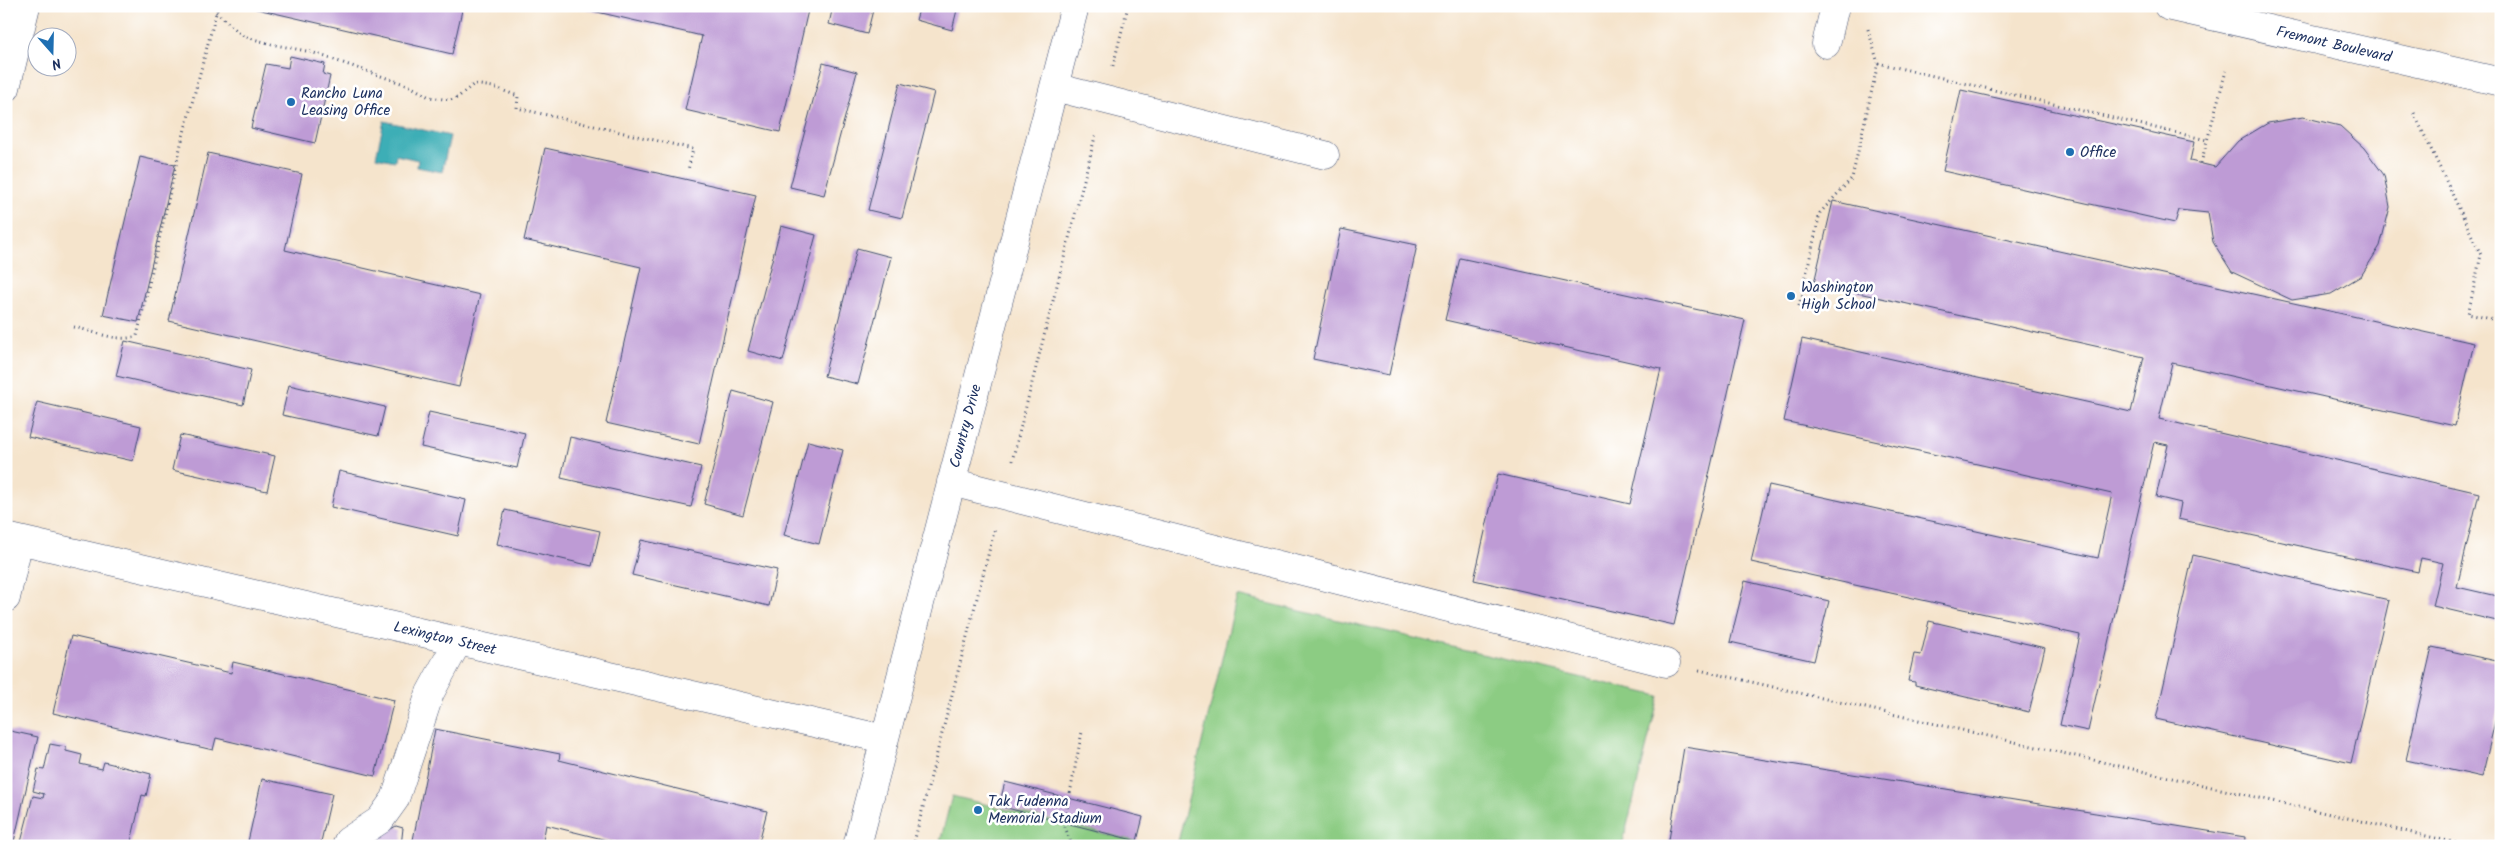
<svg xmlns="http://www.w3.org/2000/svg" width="2507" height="852" viewBox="0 0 2507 852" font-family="Kalam,sans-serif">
	<rect width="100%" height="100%" fill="#fff"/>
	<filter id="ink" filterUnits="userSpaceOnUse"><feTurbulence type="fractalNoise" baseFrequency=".02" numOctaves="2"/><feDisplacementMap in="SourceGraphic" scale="10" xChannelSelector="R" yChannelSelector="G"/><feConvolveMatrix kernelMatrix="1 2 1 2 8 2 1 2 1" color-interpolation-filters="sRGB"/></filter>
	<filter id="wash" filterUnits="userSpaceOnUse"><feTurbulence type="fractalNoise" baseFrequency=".0096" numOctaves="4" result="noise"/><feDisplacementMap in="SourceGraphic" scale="20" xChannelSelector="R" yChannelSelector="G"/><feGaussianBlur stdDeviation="1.12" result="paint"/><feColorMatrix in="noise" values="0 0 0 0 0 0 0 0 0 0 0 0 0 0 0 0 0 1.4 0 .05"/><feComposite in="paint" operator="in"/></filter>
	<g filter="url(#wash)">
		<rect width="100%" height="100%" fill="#f5e4cc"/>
		<path fill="#8ccc83" stroke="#547e70" d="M1237,596L1659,696L1622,846H1177Z
			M952,796L1155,846H939Z"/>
		<path fill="#3daeb6" stroke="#2c6e8a" d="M384,121L450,136L442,172L417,167L418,160L396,155L395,161L376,157Z"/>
		<g id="blocks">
			<path fill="#be9bd5" d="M244,6H463L452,54Z
				M571,6H809L780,132L685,110L702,36Z
				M833,6H874L867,34L829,24Z
				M920,6H958L952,30L916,20Z
				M290,56L325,64L323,74L330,76L315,143L251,128L266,64L288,68Z
				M823,63L857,72L824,195L790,187Z
				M900,83L934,92L902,218L868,210Z
				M1961,90L2194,142L2190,161L2215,167L2238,141L2268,123L2303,117L2340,126L2364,148L2384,175L2390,207L2380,246L2361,276L2331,294L2292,300L2232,272L2213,242L2208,213L2179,210L2175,223L1943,171Z
				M545,148L756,195L699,444L606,423L641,267L524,240Z
				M208,153L302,174L285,250L480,295L459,387L169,321Z
				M140,157L175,165L138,322L103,315Z
				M1833,201L2474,343L2455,426L2172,363L2159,419L2479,493L2457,587L2501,597V622L2433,606L2443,563L2421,558L2418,572L2178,519L2181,503L2156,497L2168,445L2154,442L2088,731L2060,725L2080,635L1751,562L1769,485L2098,558L2112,494L1784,421L1802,339L2131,412L2144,357L1814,283Z
				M781,226L816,235L783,361L748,351Z
				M1341,229L1417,245L1389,375L1313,359Z
				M857,248L891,257L858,384L824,376Z
				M1460,258L1745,320L1674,625L1474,580L1498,474L1630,504L1661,369L1445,320Z
				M125,341L251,370L243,405L116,376Z
				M289,385L385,407L378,436L282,415Z
				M733,391L773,402L743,515L704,504Z
				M37,402L141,426L133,461L28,437Z
				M429,412L525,433L517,468L421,447Z
				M180,435L275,456L267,491L172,470Z
				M570,437L701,467L691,507L561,478Z
				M808,441L843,450L819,544L784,535Z
				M339,471L466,500L458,536L331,507Z
				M505,510L600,531L592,566L497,544Z
				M641,540L777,570L769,606L632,575Z
				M2193,555L2389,600L2351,763L2156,719Z
				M1745,581L1829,601L1814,661L1730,642Z
				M1929,621L2045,648L2029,712L1915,685V682L1908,681L1914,654L1921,655Z
				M71,636L231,673L233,662L394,700L375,776L216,738L213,750L53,713Z
				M2432,647L2501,662V696L2482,777L2406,760Z
				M435,729L560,754L559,760L767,811L758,846H631L546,825L542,846L412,845Z
				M6,730L38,737L13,846H6Z
				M50,744L66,747V751L82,755L80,764L102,769L104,762L151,774L146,796L142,795L130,846H20L33,796L43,798L44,794L33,791L38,769L44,770Z
				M1684,747L2245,837L2244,846H1668Z
				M262,779L332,794L320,846H247Z
				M1005,782L1143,817L1137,841L999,806Z
				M396,826L403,828L401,846H363Z"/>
		</g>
	</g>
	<g filter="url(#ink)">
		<use href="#blocks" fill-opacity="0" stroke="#3c4a6e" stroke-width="1"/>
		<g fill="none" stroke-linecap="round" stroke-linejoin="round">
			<defs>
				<path id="minor" d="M1826,44L1835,6
					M1054,87L1325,155
					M6,88L26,6
					M951,482L1666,663
					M6,537L884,739
					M6,598L19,540
					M346,846L348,841L380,820L395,799L430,693L458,641
					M857,846L1075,6"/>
				<path id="major" d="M2168,6L2501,82"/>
			</defs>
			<use href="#minor" stroke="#3c4a6e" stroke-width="29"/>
			<use href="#major" stroke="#3c4a6e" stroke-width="29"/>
			<path stroke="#3c4a6e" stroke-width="3" stroke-dasharray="1 4" stroke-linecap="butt" d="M216,12L243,36L271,44L311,52L410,86L429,97L450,100L457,98L474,84L493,87L518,96L517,108L693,149L688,170
				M1878,63L2207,140
				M1113,66L1128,6
				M2414,113L2481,255L2468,314L2501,321
				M2201,163L2226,71
				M1799,306L1820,213L1852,178L1878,63L1867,26
				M74,327C93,331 118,343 137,336L181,144L218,6
				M1012,461L1096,133
				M1699,670L2470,846
				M913,846L995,528
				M1072,846L1064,824L1082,732"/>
			<use href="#minor" stroke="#fff" stroke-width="28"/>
			<use href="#major" stroke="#fff" stroke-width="28"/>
		</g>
	</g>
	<g fill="#1f6fb2" stroke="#fff" stroke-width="2">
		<circle cx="291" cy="102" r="5"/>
		<circle cx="2070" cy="152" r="5"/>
		<circle cx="1791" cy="296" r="5"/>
		<circle cx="978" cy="810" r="5"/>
	</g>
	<g text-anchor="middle" stroke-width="5" stroke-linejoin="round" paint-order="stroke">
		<g font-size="15" fill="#1b2f5e" stroke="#fff">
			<text transform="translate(2334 44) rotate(13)" y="5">Fremont Boulevard</text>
			<text transform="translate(965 426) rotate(-75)" y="5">Country Drive</text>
			<text transform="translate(445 638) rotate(13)" y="5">Lexington Street</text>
		</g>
		<g font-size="15" fill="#1b2f5e" stroke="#fff" text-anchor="start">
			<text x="301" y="98">Rancho Luna<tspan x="301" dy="17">Leasing Office</tspan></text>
			<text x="2080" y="157">Office</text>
			<text x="1801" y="292">Washington<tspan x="1801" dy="17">High School</tspan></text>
			<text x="988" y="806">Tak Fudenna<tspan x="988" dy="17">Memorial Stadium</tspan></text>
		</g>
	</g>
	<rect width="2507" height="852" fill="none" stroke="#fff" stroke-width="25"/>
	<g transform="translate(52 52) rotate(160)"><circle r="24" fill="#ffffff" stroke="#a4acbf"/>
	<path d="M0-4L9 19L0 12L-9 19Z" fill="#1f6fb2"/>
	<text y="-8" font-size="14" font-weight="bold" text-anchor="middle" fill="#1b2f5e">N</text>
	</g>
</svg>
